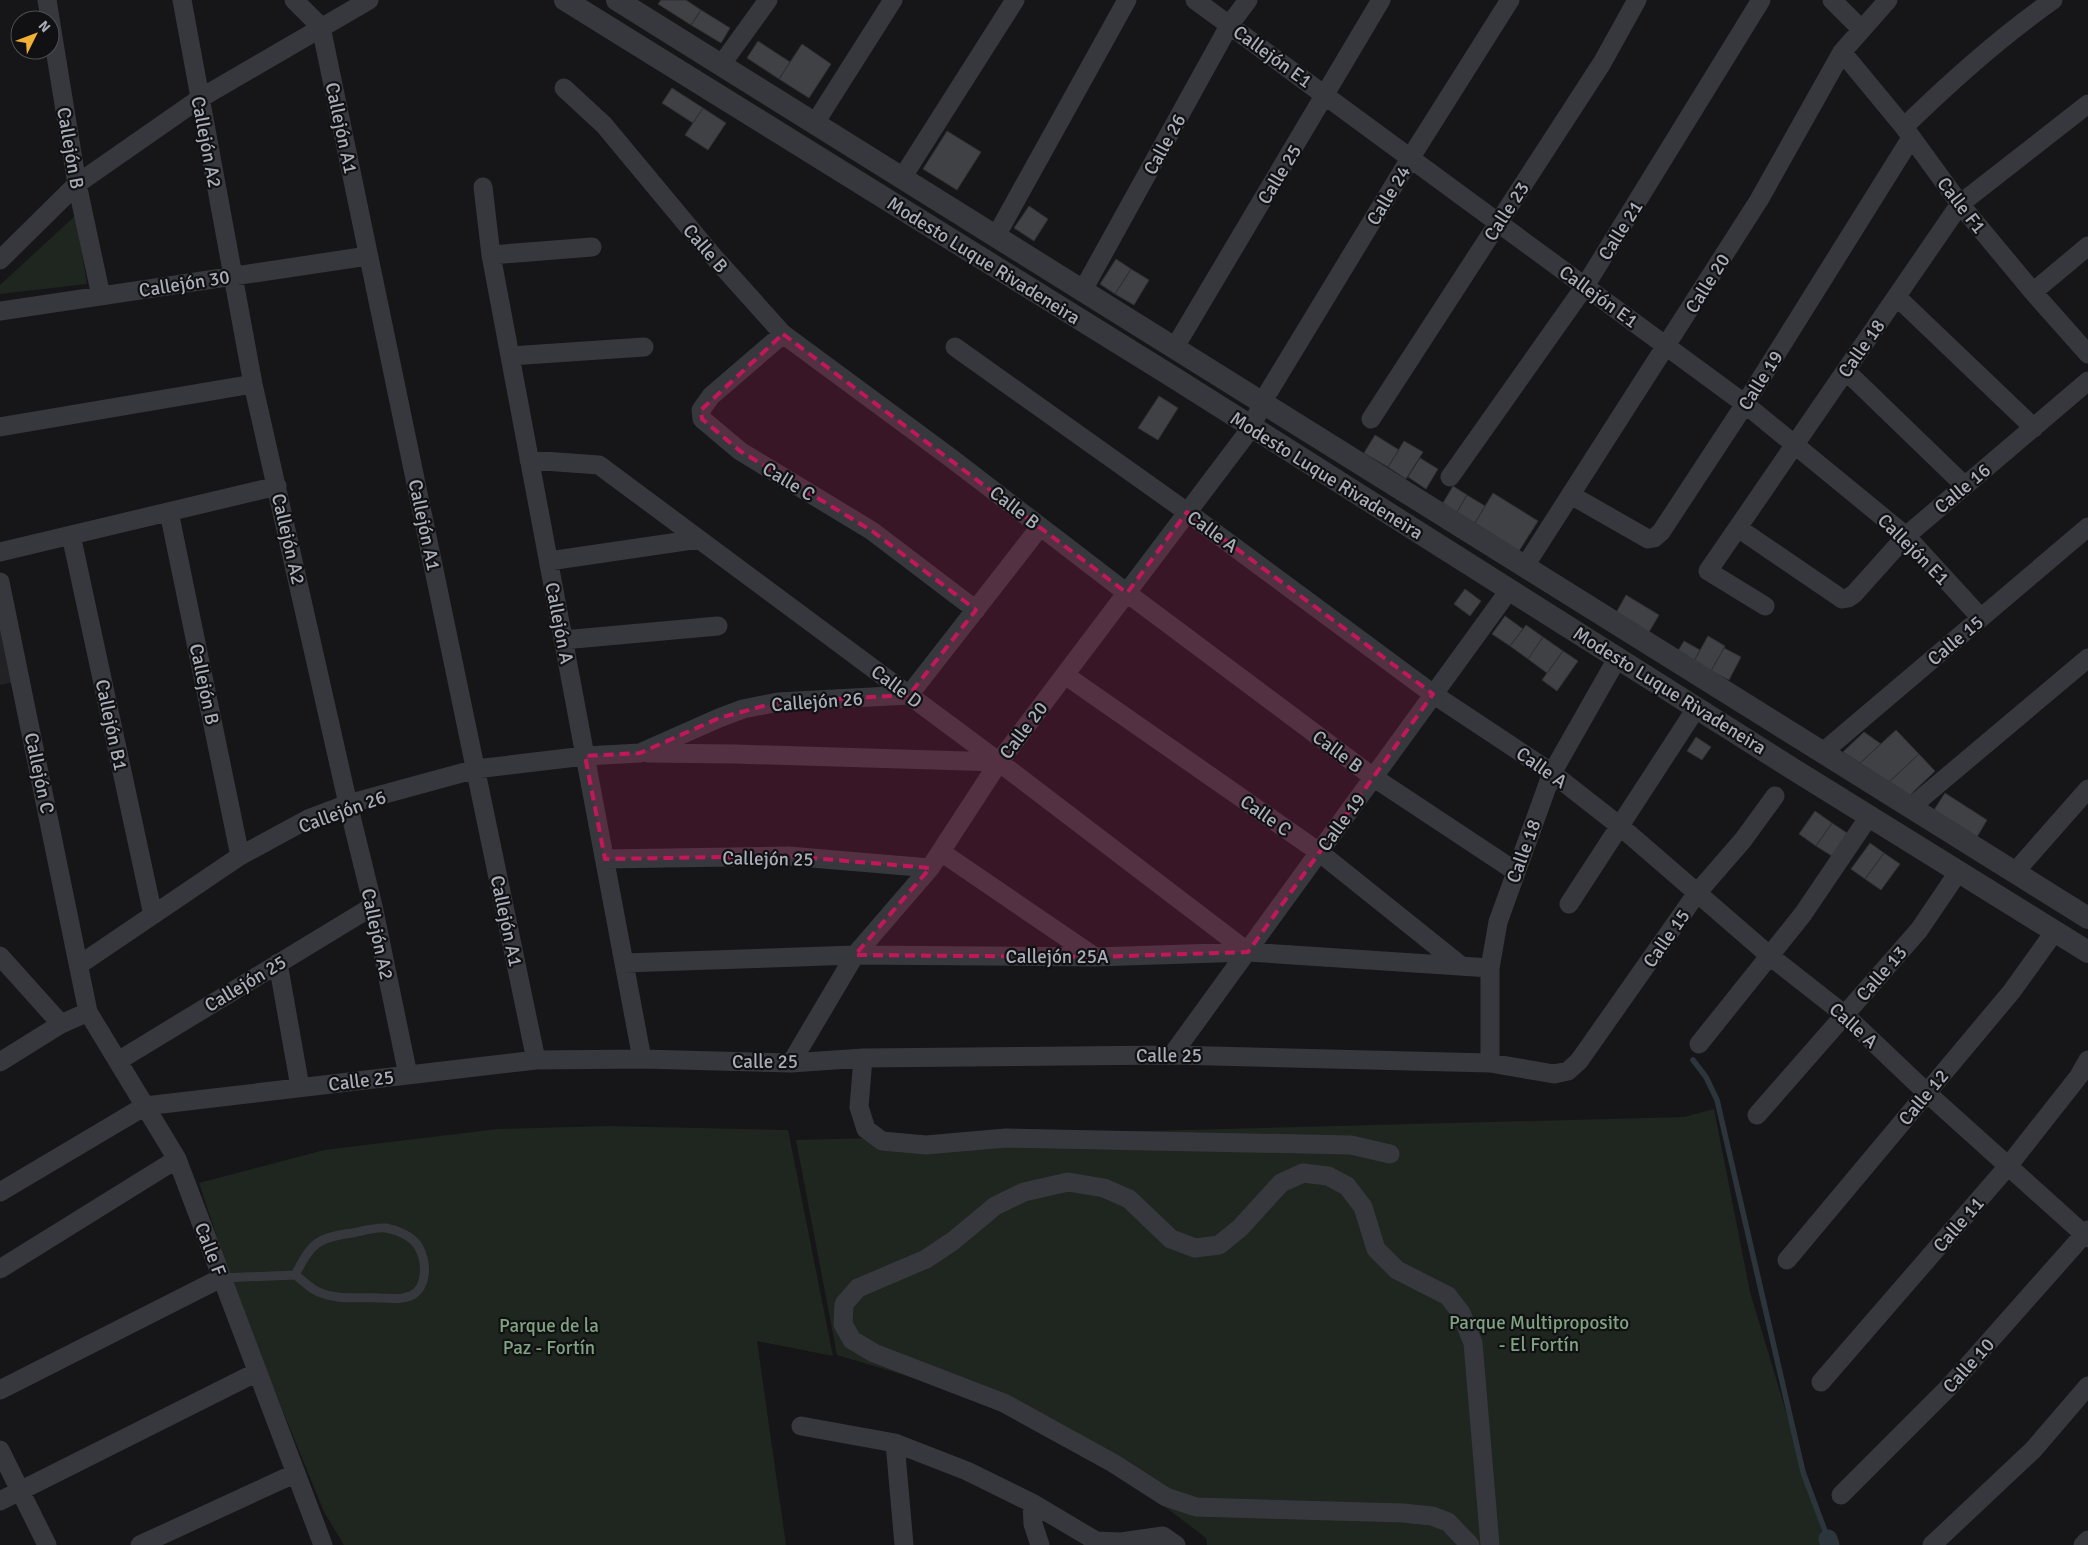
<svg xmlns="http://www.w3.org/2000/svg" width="2088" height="1545" viewBox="0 0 2088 1545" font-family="Signika,sans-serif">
	<rect width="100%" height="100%" fill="#161618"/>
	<path fill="#222225" d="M0,609L15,682L0,685Z"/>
	<path fill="#1e261f" d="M76,215L87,284L0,294V285Z
		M1714,1109L1750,1292L1826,1545H1207L1206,1538L1127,1478L994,1405L924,1381L837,1355L796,1140L1684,1117Z
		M608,1126L788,1130L833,1356L757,1341L786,1545H344L324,1512L240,1306L199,1183L324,1150L498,1129Z"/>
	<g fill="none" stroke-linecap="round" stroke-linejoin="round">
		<path stroke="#2c353c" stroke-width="5.5" d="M1693,1060L1706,1077L1717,1100L1803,1472L1828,1539"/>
		<path stroke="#2c353c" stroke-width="19" d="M1828,1539L1830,1545"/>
	</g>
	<path fill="#404145" stroke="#303034" d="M661,0H686L701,10L691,25L658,4Z
		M701,10L730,28L721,43L691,25Z
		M758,41L790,62L779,79L747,58Z
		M802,44L831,64L809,98L779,79Z
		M672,88L703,108L693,123L662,103Z
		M703,108L726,123L708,150L685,135Z
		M947,131L981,152L957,190L923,169Z
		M1029,206L1048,219L1034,241L1014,228Z
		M1116,259L1131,269L1115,294L1100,284Z
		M1131,269L1149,280L1134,305L1115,294Z
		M1159,396L1178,408L1158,440L1138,428Z
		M1375,435L1399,450L1388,467L1364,453Z
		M1404,441L1423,452L1406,479L1388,467Z
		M1420,458L1438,469L1426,489L1408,477Z
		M1453,486L1467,495L1457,512L1443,503Z
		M1493,493L1538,521L1519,551L1475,523Z
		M1467,495L1485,506L1475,523L1457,512Z
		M1465,589L1481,601L1470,616L1454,604Z
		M1626,595L1659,615L1649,632L1616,613Z
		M1505,616L1523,629L1510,646L1492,634Z
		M1526,625L1543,637L1528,659L1510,646Z
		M1708,636L1725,646L1711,671L1694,661Z
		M1543,637L1563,651L1547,673L1528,659Z
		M1684,641L1700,650L1694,661L1678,651Z
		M1724,648L1741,657L1729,680L1711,671Z
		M1563,651L1578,661L1557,691L1542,680Z
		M1896,730L1919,754L1889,782L1860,763Z
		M1864,732L1881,744L1860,763L1843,752Z
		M1696,737L1711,747L1702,760L1687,751Z
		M1919,754L1935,771L1910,795L1889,782Z
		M1945,793L1987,820L1977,837L1934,810Z
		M1815,811L1832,823L1816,846L1799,834Z
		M1832,823L1847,833L1832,856L1816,846Z
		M1870,843L1884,853L1865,879L1851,869Z
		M1884,853L1900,864L1881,890L1865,879Z"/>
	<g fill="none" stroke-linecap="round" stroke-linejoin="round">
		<path stroke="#37383d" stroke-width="9" d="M221,1278L295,1275C301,1279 307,1285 313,1289C332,1301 359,1297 380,1298C389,1298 399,1300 407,1297C428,1292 428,1261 418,1246C412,1236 397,1230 386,1228C376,1227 362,1231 352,1233C316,1238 312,1243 295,1275"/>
		<path stroke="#37383d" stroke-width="19" d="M47,0L77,184L101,296
			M182,0L253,384L348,804L373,906L408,1075
			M294,0L321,27L536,1060
			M1195,0L1745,404L1906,536L1981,618
			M1832,0L1861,29
			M1842,52L1904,127L1960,204L2033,292L2088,354
			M721,65L768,0
			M564,88L604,125L713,256L783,334L951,458L1127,593L1373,777L1515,871
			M815,123L893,0
			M1904,127C1951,81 1999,38 2053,0
			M902,178L1015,0
			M483,187L491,255L642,1059
			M996,236L1127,0
			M491,255L592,247
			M0,260L77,184L199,99L369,0
			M1083,290L1230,24L1248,0
			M2033,292L2088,246
			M1897,297L2034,428
			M0,311L368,256
			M783,334L711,396L701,410L702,419L740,451L872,531L976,610
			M955,347L1187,512L1433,694L1552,773L1621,827L1770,956L1845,1015L1927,1093L2088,1238
			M1175,347L1381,0
			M510,356L644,347
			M1846,371L1965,486
			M1269,391L1411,157L1510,0
			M1371,419L1602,63L1637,0
			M0,427L253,384
			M529,460L599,465L999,762L1248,952
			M1450,477L1585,286L1761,0
			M1571,495L1648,539L1654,538L1661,532L1745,404L1911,138
			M169,512L240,856
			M1738,528L1842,599L1848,598L1854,594L1906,536L2088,381
			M71,535L153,915
			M0,552L277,486
			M549,561L699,539
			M1525,566L1759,200L1842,52L1888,0
			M0,582L88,1012L177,1159L323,1545
			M1765,606L1708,571L1960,204L2088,104
			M563,640L718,626
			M1065,675L1319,852L1460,965
			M1823,752L2088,527
			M648,753L735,754L999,762
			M1911,807L2088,658
			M941,852L1095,957
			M605,859L788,856L930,868
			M2015,872L2088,789
			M1569,904L1697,707
			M0,956L61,1024
			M278,963L300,1087
			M624,963L855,955L1095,957L1248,952L1490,968
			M79,965L240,856L308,819L348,804L476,769L585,756L640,753L719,718L743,709L778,702L909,695L1040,527
			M1699,1044L1803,914L1870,815
			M1172,1055L1510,589
			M863,1058L859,1107L866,1129L882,1141L926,1145L1006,1138L1351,1145L1390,1154
			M118,1061L373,906
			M0,1062L61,1024L88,1012
			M791,1063L855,955L930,868L999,762L1251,428L1263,402
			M1490,1063V968L1498,922L1552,773L1618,657
			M1757,1115L1919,930L1959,871
			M0,1192L145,1106L536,1060L642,1059L791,1063L863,1058L1172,1055L1490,1063L1554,1074L1568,1071L1579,1061L1697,893L1743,840L1775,796
			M1787,1260L2012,991L2055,931
			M0,1269L177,1159
			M1821,1382L2009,1165L2079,1076L2088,1060
			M0,1390L221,1278
			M801,1426L895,1443L967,1471L1032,1503L1096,1541L1121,1542L1163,1536L1176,1545
			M895,1443L904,1545
			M0,1450L47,1545
			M1841,1495L1948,1388L2088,1230
			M0,1501L257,1372
			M1032,1503L1033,1524L1040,1545
			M140,1545L296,1473
			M1470,1545L1448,1522L1432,1516L1403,1513L1196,1507L1166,1497L1113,1463L1004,1403L874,1353L852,1340L843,1324L844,1304L858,1288L926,1259L953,1241L995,1206L1024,1192L1068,1182L1104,1188L1129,1199L1171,1239L1195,1248L1219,1245L1240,1228L1281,1183L1303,1173L1328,1176L1347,1186L1363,1207L1376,1249L1397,1270L1448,1296L1461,1313L1473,1343L1490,1545
			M1932,1545L2033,1450L2088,1386
			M2083,1545L2088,1540"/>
		<path stroke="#37383d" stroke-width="22" d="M565,0L1173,377L1793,769L2088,952
			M617,0L2088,918"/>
	</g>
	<path fill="#c2185b" fill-opacity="0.2" stroke="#c2185b" stroke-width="4" stroke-dasharray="10 6" stroke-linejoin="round" d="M783,334L1127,593L1187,512L1433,694L1248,952L1095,957L855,955L930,868L788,856L605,859L585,756L640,753L719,718L778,702L909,695L976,610L872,531L740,451L702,419L701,410Z"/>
	<g text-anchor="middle" stroke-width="4.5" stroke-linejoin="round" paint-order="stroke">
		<g font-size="19" fill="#a8adb8" stroke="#111113">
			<text transform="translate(1273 56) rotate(36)" y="7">Callejón E1</text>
			<text transform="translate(342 128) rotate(78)" y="7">Callejón A1</text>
			<text transform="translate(207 142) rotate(79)" y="7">Callejón A2</text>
			<text transform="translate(1164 144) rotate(-61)" y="7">Calle 26</text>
			<text transform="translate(71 148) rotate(80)" y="7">Callejón B</text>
			<text transform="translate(1279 174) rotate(-59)" y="7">Calle 25</text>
			<text transform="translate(1388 195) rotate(-59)" y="7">Calle 24</text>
			<text transform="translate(1962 205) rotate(52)" y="7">Calle F1</text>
			<text transform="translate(1506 211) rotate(-57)" y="7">Calle 23</text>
			<text transform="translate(1620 230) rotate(-58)" y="7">Calle 21</text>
			<text transform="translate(706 248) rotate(49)" y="7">Calle B</text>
			<text transform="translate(984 260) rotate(32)" y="7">Modesto Luque Rivadeneira</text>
			<text transform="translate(184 283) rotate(-9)" y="7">Callejón 30</text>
			<text transform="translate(1707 283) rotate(-58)" y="7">Calle 20</text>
			<text transform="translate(1599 296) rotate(36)" y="7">Callejón E1</text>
			<text transform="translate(1861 348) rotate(-55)" y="7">Calle 18</text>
			<text transform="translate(1760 380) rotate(-58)" y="7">Calle 19</text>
			<text transform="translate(1327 475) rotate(32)" y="7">Modesto Luque Rivadeneira</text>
			<text transform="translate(789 481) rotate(31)" y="7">Calle C</text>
			<text transform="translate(1962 488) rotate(-40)" y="7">Calle 16</text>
			<text transform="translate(1015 507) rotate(38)" y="7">Calle B</text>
			<text transform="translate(425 525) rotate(78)" y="7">Callejón A1</text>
			<text transform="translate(1213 531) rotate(36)" y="7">Calle A</text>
			<text transform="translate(289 539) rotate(77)" y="7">Callejón A2</text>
			<text transform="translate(1914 549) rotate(45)" y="7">Callejón E1</text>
			<text transform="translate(560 623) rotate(79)" y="7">Callejón A</text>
			<text transform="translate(1955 640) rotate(-40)" y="7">Calle 15</text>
			<text transform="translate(205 684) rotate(78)" y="7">Callejón B</text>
			<text transform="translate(897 686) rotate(37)" y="7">Calle D</text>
			<text transform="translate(1670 690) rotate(32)" y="7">Modesto Luque Rivadeneira</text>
			<text transform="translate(817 701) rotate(-4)" y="7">Callejón 26</text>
			<text transform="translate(112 725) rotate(78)" y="7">Callejón B1</text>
			<text transform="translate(1023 730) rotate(-53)" y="7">Calle 20</text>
			<text transform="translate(1338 751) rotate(37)" y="7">Calle B</text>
			<text transform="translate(1542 767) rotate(35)" y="7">Calle A</text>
			<text transform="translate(40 773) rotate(78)" y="7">Callejón C</text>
			<text transform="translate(342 811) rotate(-20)" y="7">Callejón 26</text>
			<text transform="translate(1266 815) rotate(35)" y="7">Calle C</text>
			<text transform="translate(1341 822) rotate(-54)" y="7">Calle 19</text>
			<text transform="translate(1523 851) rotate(-70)" y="7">Calle 18</text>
			<text transform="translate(768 858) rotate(1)" y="7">Callejón 25</text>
			<text transform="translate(507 921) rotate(78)" y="7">Callejón A1</text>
			<text transform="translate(378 934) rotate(78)" y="7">Callejón A2</text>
			<text transform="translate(1666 938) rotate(-55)" y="7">Calle 15</text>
			<text x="1057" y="963">Callejón 25A</text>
			<text transform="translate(1881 973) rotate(-49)" y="7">Calle 13</text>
			<text transform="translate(245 983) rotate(-31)" y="7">Callejón 25</text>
			<text transform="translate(1854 1025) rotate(42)" y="7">Calle A</text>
			<text x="1169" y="1062">Calle 25</text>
			<text x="765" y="1068">Calle 25</text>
			<text transform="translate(361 1080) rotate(-7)" y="7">Calle 25</text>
			<text transform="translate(1923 1097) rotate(-50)" y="7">Calle 12</text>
			<text transform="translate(1958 1224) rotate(-49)" y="7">Calle 11</text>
			<text transform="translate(211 1249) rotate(69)" y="7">Calle F</text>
			<text transform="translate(1968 1365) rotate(-48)" y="7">Calle 10</text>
		</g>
		<g font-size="19" fill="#7fa381" stroke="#111113">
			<text x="1539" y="1329">Parque Multiproposito<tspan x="1539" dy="22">- El Fortín</tspan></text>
			<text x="549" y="1332">Parque de la<tspan x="549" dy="22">Paz - Fortín</tspan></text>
		</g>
	</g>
	<g transform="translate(35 35) rotate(48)"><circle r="24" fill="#111113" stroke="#4d4f55"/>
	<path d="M0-4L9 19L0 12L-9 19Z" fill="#f2b134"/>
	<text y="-8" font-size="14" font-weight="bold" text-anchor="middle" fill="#a8adb8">N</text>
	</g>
</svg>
